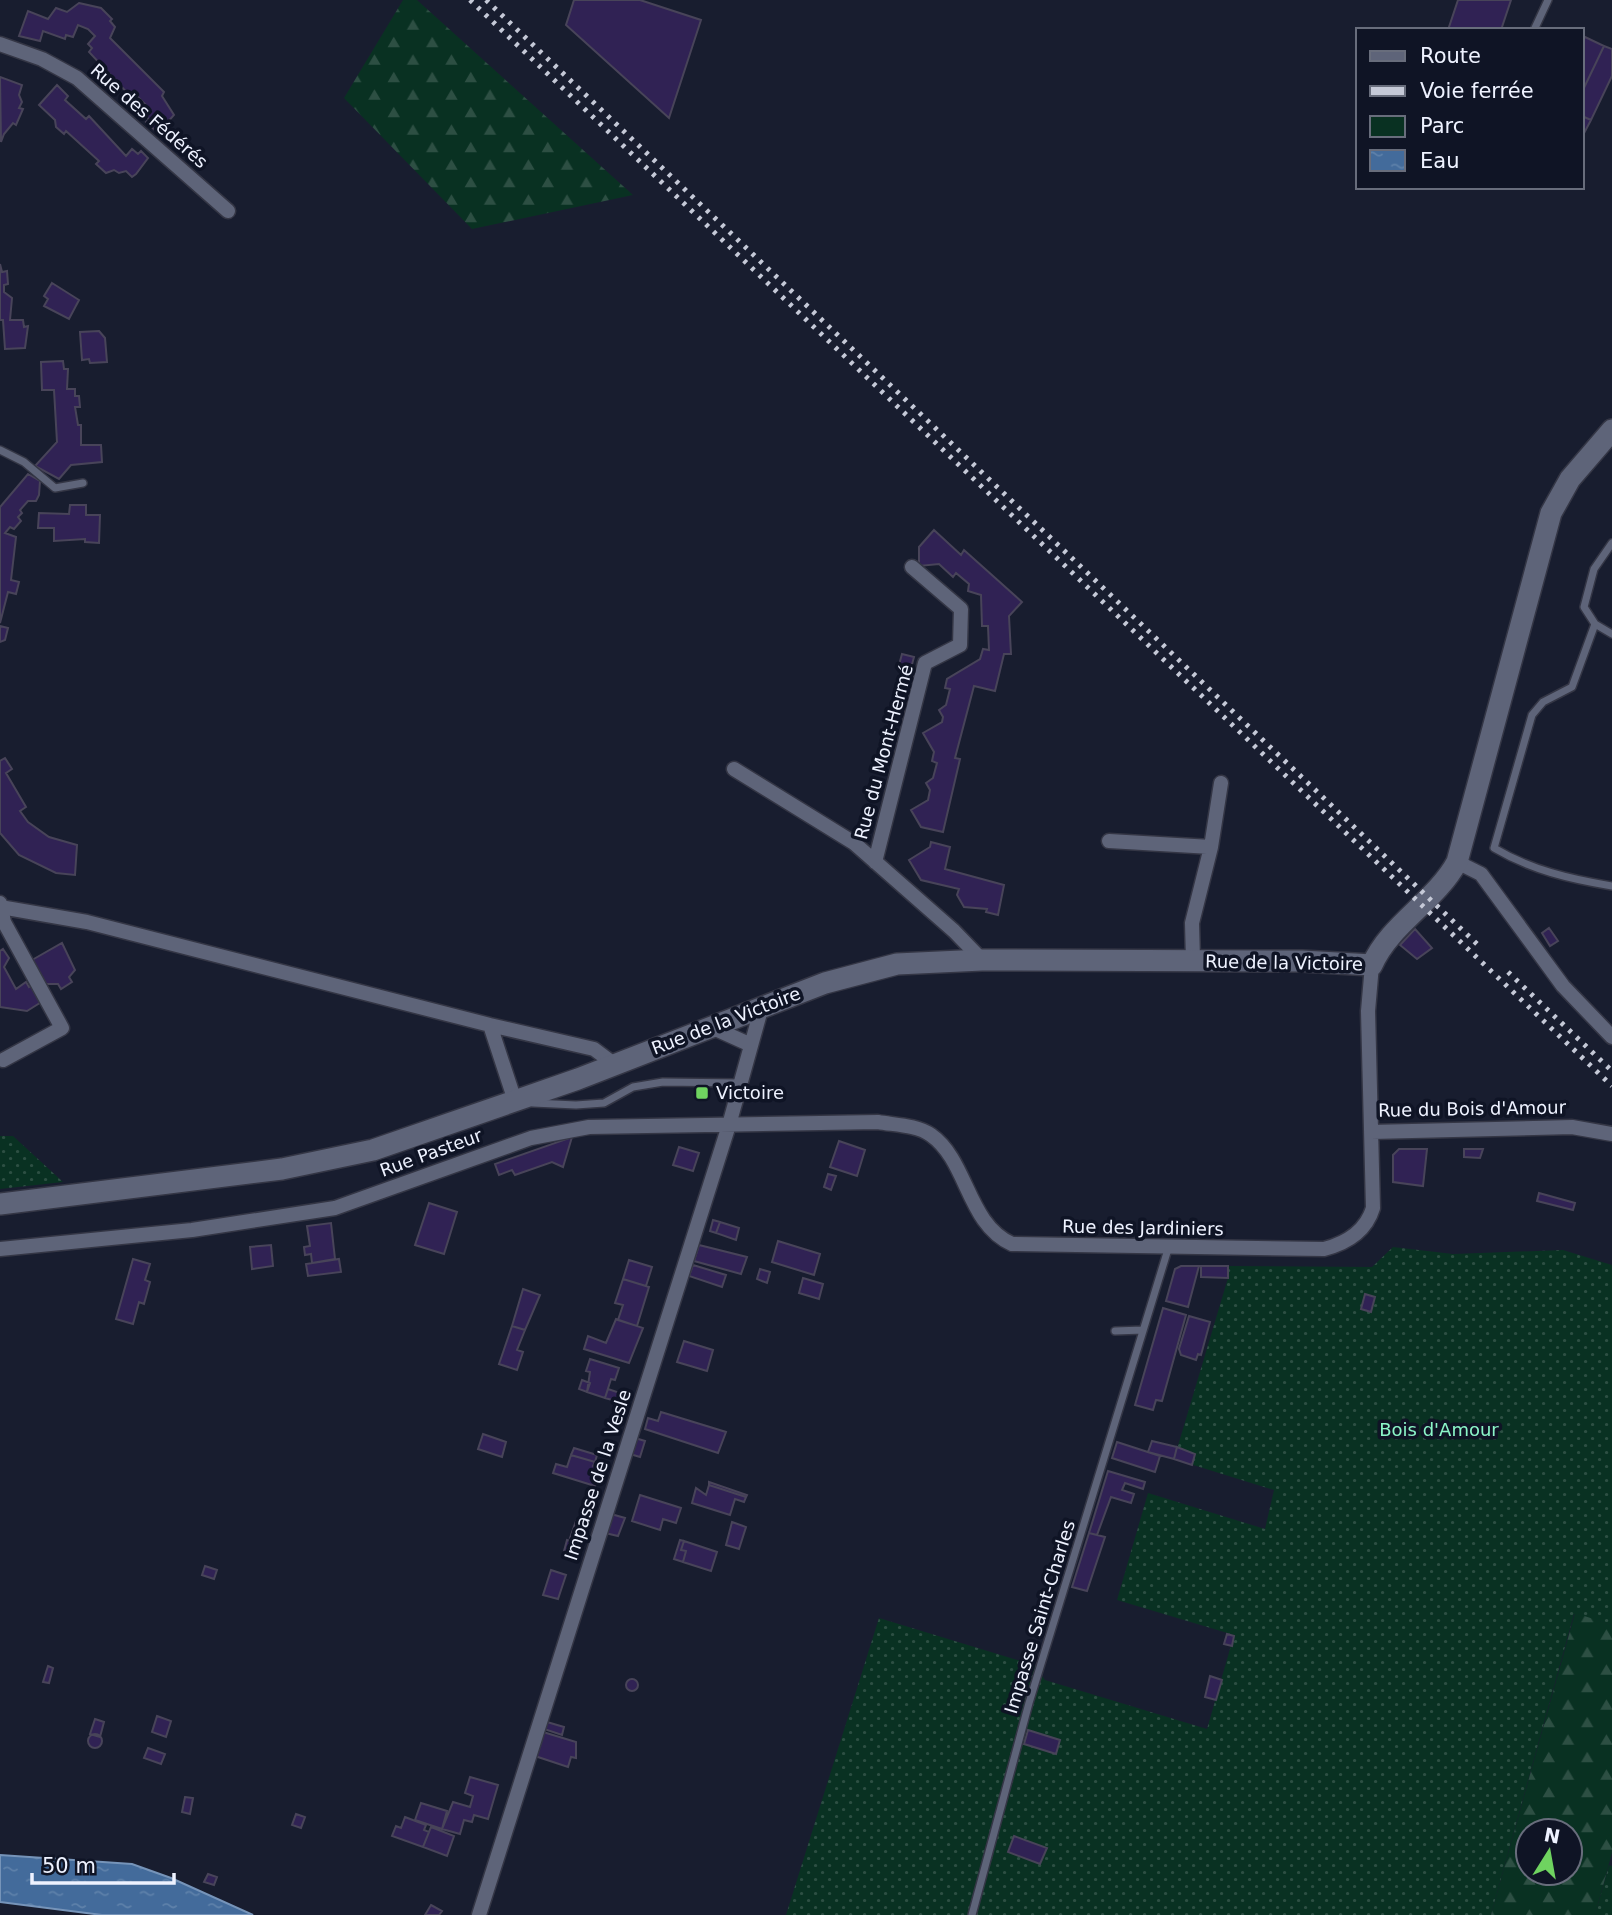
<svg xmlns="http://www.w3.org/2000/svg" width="1612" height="1915" viewBox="0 0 1612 1915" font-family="'DejaVu Sans',sans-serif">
	<defs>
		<pattern id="green-dots" width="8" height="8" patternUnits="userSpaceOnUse" patternTransform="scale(1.75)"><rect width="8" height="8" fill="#093122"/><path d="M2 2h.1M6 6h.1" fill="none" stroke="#2d4f43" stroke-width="1.8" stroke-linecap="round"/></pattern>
		<pattern id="forest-firs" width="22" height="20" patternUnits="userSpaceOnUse" patternTransform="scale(1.75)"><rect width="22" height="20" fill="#093122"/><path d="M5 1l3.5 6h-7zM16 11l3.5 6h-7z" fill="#2d4f43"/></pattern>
		<pattern id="water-ripples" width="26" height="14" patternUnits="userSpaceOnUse" patternTransform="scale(1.75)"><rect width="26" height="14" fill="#436b9b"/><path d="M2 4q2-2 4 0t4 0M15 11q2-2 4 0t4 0" fill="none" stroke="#5e81aa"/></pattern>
	</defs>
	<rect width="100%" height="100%" fill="#181d2f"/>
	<path fill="url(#green-dots)" d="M0,1136H13L63,1182L0,1189Z
		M1393,1247L1453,1254L1563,1250L1612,1265V1625L1574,1614L1491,1915H786L879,1618L1034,1665L1045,1680L1207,1729L1234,1635L1117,1600L1148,1493L1265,1529L1274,1490L1174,1459L1228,1278V1266L1372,1267Z
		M1609,1865L1612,1866V1915H1595Z"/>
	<path fill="url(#forest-firs)" fill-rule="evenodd" d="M403,0H417L633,195L472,229L344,98Z
		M1575,1613L1612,1625V1853L1595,1915H1491ZM1528,1831H1570V1873H1528Z"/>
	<path fill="url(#water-ripples)" stroke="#7694b9" stroke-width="2" d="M0,1855L132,1864L171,1878L253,1915H102L0,1902Z"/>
	<path fill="#302254" stroke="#484459" stroke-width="2" d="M574,0H640L701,20L669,118L566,25Z
		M1458,0H1511L1501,30H1448Z
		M79,3L101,8L112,19L110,21L115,27L110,38L164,92L162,96L174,115L158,133L146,122L149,119L144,115L150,109L135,94L132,98L89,52L92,48L88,44L95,36L88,29L78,25L73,37L66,35L65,39L43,31L40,41L19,36L28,11L48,19L56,8L67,12Z
		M1585,37L1604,46L1582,92V42Z
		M1604,46L1612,49V76L1591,120L1582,116V92Z
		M0,77L22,85L19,95L22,102L19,108L23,109L16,125L13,123L4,134L1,142Z
		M57,85L68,96L65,100L86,119L89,116L126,156L132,149L138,154L141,151L148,158L136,174L132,177L126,171L119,173L114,170L106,173L96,164L99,161L66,131L64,134L56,127L55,120L39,105Z
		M1582,116L1591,120L1582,137Z
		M0,264L2,272L7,271L8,284L4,285V292L12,298L10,320H23L24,327L28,326L25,348L5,349L3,320H0Z
		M52,283L79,300L69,319L44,306L48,299L44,296Z
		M99,331L105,338L107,362L90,363L89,359L82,360L80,332Z
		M63,361L64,369H68L67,389H75V396H79L80,407H75L78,425H81V445H101L102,462L71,465L59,479L35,466L57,442L54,390H42L41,362Z
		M28,474L40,481L39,495L36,501H28L20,510L22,513L18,517L21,521L14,529L10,527L5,533L16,537L11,580L19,582L16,594L8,592L0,623V507Z
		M70,505H86V515H100L99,543L85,542V539L54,541V528H38L39,513L69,514Z
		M934,530L961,555L964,550L1022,602L1009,616L1011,654H1004L995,691L974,686L955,758L960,759L943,832L921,827L911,810L928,800L930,790L926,783L933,778L937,763L932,761L934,752L923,733L942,722L943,717L939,710L946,705L950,689L945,688L947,679L980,659L983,649L989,650L988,626H982L981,595L968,591L969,584L956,573L953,577L939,564L919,566V547Z
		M0,626L8,628L5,640L0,642Z
		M902,654L914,657L911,668L899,665Z
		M5,758L12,769L6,773L26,807L20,811L28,822L49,837L77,845L75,875L56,873L19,855L0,833V761Z
		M931,842L950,847L945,869L1004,885L998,915L986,912L987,909L964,907L957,895L959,889L921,880L909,860L930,847Z
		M1549,928L1558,941L1550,946L1542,933Z
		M1415,929L1432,948L1417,959L1400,945Z
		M62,943L75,970L69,977L72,982L61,989L58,984H46L32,960Z
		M3,949L9,958L4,967L16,989L26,982L29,987L33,984L43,1001L27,1011L0,1007V951Z
		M572,1137L563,1167L552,1162L515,1175L512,1170L499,1175L495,1164Z
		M839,1141L865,1150L857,1176L830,1167Z
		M679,1147L699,1153L693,1171L673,1165Z
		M1399,1149H1427L1423,1186L1393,1182V1155Z
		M1464,1149H1483L1480,1158L1464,1157Z
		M828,1174L836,1176L831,1190L824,1187Z
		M1539,1193L1575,1203L1573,1210L1537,1201Z
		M429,1203L457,1212L444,1254L415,1245Z
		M713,1220L720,1222L716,1233L710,1231Z
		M720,1222L739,1228L736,1240L716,1233Z
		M331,1223L335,1259L312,1263L311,1254L305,1255L304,1247L310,1246L307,1226Z
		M778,1241L820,1254L814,1275L772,1262Z
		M271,1245L273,1266L252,1269L250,1247Z
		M699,1245L747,1257L741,1274L694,1261Z
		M133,1259L150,1264L145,1280L150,1282L144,1304L139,1302L133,1324L116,1319Z
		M339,1259L341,1272L308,1276L306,1264Z
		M629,1260L652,1267L646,1286L623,1279Z
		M693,1265L726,1275L722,1287L689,1276Z
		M1181,1266H1199L1188,1307L1166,1301L1175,1269Z
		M1201,1266H1228V1278L1201,1277Z
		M760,1269L770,1272L767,1283L757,1279Z
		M803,1278L823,1284L819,1299L799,1293Z
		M623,1279L649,1287L637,1326L618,1320L623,1305L615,1303Z
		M523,1289L540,1295L525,1330L512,1326Z
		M1365,1294L1375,1297L1371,1312L1361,1309Z
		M1163,1308L1186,1315L1162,1401L1156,1400L1153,1410L1135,1405Z
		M1189,1316L1210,1322L1201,1355L1198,1354L1196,1360L1181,1355L1179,1349Z
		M616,1319L643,1328L629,1363L584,1349L588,1336L606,1343Z
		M512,1326L525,1330L517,1350L523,1352L517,1370L499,1364Z
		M684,1341L713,1350L707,1371L677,1362Z
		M590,1359L619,1368L615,1380L611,1379L605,1398L587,1392L590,1372L586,1371Z
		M582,1380L590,1383L587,1392L579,1389Z
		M608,1389L626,1395L623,1403L605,1398Z
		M661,1412L726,1432L718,1453L645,1429L648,1418L658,1421Z
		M483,1434L506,1442L502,1457L478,1449Z
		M635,1438L645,1441L640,1457L630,1454Z
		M1152,1441L1177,1447L1174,1459L1148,1452Z
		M1117,1442L1160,1456L1155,1472L1112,1458Z
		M1177,1447L1195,1454L1192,1465L1174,1459Z
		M574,1448L597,1455L595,1462L571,1455Z
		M571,1455L595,1462L593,1466L601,1469L595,1486L553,1473L556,1464L567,1467Z
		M1108,1471L1145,1482L1143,1489L1125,1483L1122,1490L1134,1494L1131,1503L1111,1497L1097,1535L1089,1533Z
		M709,1482L747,1495L746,1497L709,1485Z
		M709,1485L746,1497L744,1502L735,1499L730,1515L692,1503L696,1488L706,1495Z
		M640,1495L681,1508L676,1523L663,1519L660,1530L632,1521Z
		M611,1514L625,1518L618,1536L605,1533Z
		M576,1521L586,1524L580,1541L570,1538Z
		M732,1522L746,1527L739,1549L726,1545Z
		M1089,1533L1105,1537L1087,1591L1072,1587Z
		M567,1540L577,1543L574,1554L564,1551Z
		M680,1540L684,1541L681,1550L686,1551L683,1562L674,1559Z
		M684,1541L717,1552L711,1571L683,1562L686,1551L681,1550Z
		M205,1566L217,1570L214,1579L202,1575Z
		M551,1570L566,1575L558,1599L543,1595Z
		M1227,1634L1234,1636L1232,1646L1224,1644Z
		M48,1666L53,1668L49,1683L43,1682Z
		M1210,1676L1222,1680L1216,1700L1205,1697Z
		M626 1685a6 6 0 1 1 12 0a6 6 0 1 1-12 0Z
		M157,1716L171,1721L166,1737L152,1732Z
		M95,1719L104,1722L100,1737L90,1734Z
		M547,1722L564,1727L562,1735L544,1729Z
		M1028,1730L1060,1740L1056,1754L1024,1744Z
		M543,1732L576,1742V1758L571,1757L568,1767L535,1756Z
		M88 1741a7 7 0 1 1 14 0a7 7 0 1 1-14 0Z
		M148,1748L165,1754L161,1764L144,1758Z
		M470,1777L498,1785L488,1819L474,1815L472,1822L464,1820L460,1834L442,1829L453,1802L470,1807L473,1796L465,1793Z
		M185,1797L193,1798L190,1814L182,1812Z
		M421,1803L447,1811L442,1829L415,1820Z
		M296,1814L305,1817L301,1828L292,1825Z
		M405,1817L426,1825L424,1830L429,1832L423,1847L392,1836L396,1826L401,1828Z
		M431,1827L454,1836L447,1856L423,1847Z
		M1014,1836L1047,1848L1040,1864L1008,1852Z
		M208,1874L217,1877L214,1885L204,1882Z
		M431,1905L442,1911L439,1915H425Z"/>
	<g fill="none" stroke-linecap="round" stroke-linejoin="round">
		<defs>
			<path id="lane" d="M1534,30L1548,0
				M0,450L24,462L55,488L83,483
				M1612,543L1594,569L1584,607L1595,624L1612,634
				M1595,624L1572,687L1543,702L1532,715L1494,848C1531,870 1570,879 1612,886
				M533,1103L576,1105L604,1103L633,1087L663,1082L740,1083
				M1115,1331L1143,1330
				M972,1915L1029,1703L1169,1246"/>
			<path id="street" d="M0,44L42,59L77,78L228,211
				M734,769L854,843L954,931L982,960
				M1109,841L1211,847
				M875,862L925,663L960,645L961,609L912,567
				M1457,862L1481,874L1563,986L1612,1037
				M0,903L4,922L62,1028L3,1060
				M0,907L87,922L490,1025L594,1049L614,1064
				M1193,960L1192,923L1211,847L1221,783
				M490,1025L515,1101
				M709,1026L751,1045
				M1371,1132L1572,1127L1612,1134
				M0,1249L192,1230L335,1208L531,1138L589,1127L878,1122C895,1125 917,1125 931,1135C968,1161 967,1224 1012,1244L1324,1249C1347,1243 1366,1231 1373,1208L1368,1011L1372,965
				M479,1915L729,1125L762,1006"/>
			<path id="secondary" d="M0,1204L282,1169L373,1150L578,1079L825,983L897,964L982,960L1302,961L1372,965C1390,924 1436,901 1457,862L1551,513L1570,479L1612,430"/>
		</defs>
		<use href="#lane" stroke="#343645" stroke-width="10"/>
		<use href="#street" stroke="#343645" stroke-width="17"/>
		<use href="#secondary" stroke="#343645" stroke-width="24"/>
		<use href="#lane" stroke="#5e6479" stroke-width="7"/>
		<use href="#street" stroke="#5e6479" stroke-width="14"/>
		<use href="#secondary" stroke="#5e6479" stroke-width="21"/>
		<path stroke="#c5c9d7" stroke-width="5" stroke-dasharray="3.5 7" stroke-linecap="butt" d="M470,0L1612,1086
			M486,0L1477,944
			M1508,972L1612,1071"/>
	</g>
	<rect fill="#6fd360" stroke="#0f1425" stroke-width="2.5" x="695" y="1086" width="14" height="14" rx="3.5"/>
	<g text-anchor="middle" stroke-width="7" stroke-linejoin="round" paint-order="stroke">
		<g font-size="18" fill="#eef2ff" stroke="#0f1425">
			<text transform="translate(149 116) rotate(41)" y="6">Rue des Fédérés</text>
			<text transform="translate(884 752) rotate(-75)" y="6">Rue du Mont-Hermé</text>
			<text transform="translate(1284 963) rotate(1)" y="6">Rue de la Victoire</text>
			<text transform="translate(726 1021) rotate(-21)" y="6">Rue de la Victoire</text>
			<text transform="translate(1472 1109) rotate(-1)" y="6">Rue du Bois d'Amour</text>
			<text transform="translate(431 1153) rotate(-20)" y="6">Rue Pasteur</text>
			<text transform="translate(1143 1228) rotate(1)" y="6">Rue des Jardiniers</text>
			<text transform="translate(598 1475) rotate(-72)" y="6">Impasse de la Vesle</text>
			<text transform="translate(1040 1617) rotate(-73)" y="6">Impasse Saint-Charles</text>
		</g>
		<g font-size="18" fill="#eef2ff" stroke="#0f1425" text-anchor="start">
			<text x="716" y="1099">Victoire</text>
		</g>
		<g font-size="18" fill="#8bf5c8" stroke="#0f1425">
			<text x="1439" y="1436">Bois d'Amour</text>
		</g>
	</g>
	<rect x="1356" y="28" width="228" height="161" fill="#0f1425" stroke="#686d7c" stroke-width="2"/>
	<rect x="1370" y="51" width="35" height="10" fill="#5e6479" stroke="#686d7c" stroke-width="2"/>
	<text x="1420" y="63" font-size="21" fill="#eef2ff">Route</text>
	<rect x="1370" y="86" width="35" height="10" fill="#c5c9d7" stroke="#686d7c" stroke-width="2"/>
	<text x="1420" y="98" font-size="21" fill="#eef2ff">Voie ferrée</text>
	<rect x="1370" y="116" width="35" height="21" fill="#093122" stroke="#686d7c" stroke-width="2"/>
	<text x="1420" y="133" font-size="21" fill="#eef2ff">Parc</text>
	<rect x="1370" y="150" width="35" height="21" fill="url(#water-ripples)" stroke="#686d7c" stroke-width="2"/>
	<text x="1420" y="168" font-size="21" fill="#eef2ff">Eau</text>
	<g transform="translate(1549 1852) rotate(11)"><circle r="33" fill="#0f1425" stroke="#686d7c" stroke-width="2"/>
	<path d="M0-5L12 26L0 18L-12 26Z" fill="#6fd360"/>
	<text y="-10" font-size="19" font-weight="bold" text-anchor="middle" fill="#eef2ff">N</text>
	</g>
	<path d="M32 1873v10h142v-10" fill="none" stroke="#eef2ff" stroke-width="3.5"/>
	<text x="42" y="1873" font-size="21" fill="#eef2ff" stroke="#0f1425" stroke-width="5" paint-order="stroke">50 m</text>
</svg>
